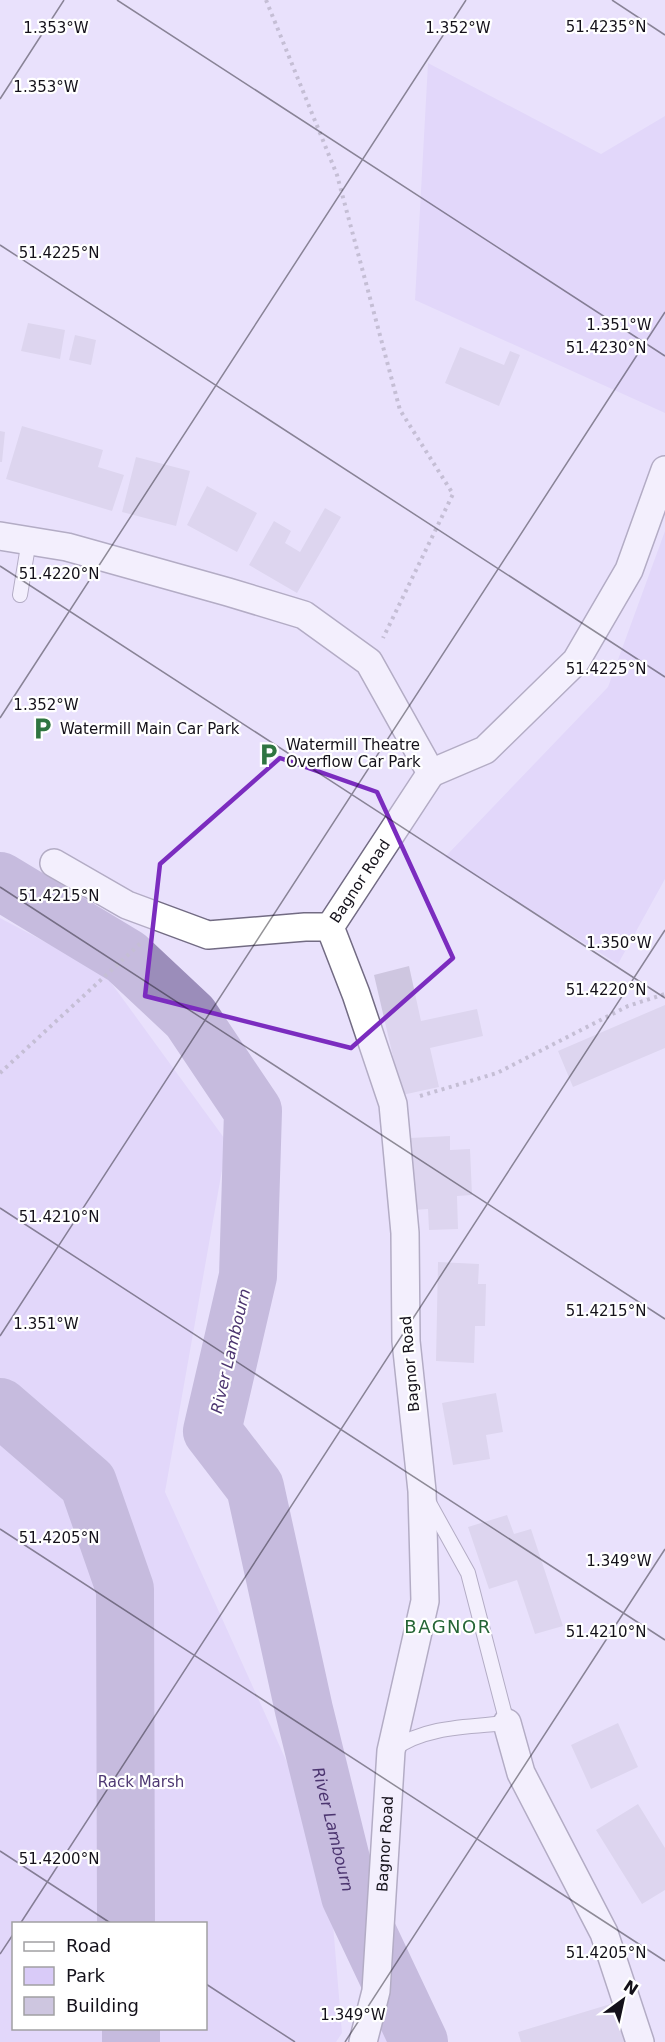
<svg xmlns="http://www.w3.org/2000/svg" width="665" height="2042" viewBox="0 0 665 2042" font-family="'DejaVu Sans',sans-serif">
	<rect width="100%" height="100%" fill="#e9e1fc"/>
	<path fill="#d9cbf8" fill-rule="evenodd" d="M428,63L601,154L665,116V413L415,300Z
		M665,531V879L618,964L445,857L608,687Z
		M0,918L104,973L227,1142L165,1492L327,1851L342,2033L336,2042H0ZM14,1924H206V2028H14Z
		M375,2016L414,2024L412,2042H369Z"/>
	<g fill="none" stroke-linecap="round" stroke-linejoin="round">
		<g stroke="#9b8dba" stroke-width="58">
			<path id="s1" d="M0,881L126,957L190,1017L253,1111L248,1276L212,1431L255,1487L304,1710L350,1896L419,2042"/>
			<path d="M0,1407L88,1483L125,1589L126,1924"/>
			<path d="M131,2028V2042"/>
		</g>
	</g>
	<path fill="#cec6e0" d="M28,323L65,330L60,359L21,351Z
		M75,335L96,340L91,365L69,360Z
		M460,347L504,365L510,351L520,355L499,406L445,383Z
		M22,426L103,450L98,467L124,475L112,511L6,479Z
		M0,431L5,432L2,462H0Z
		M136,457L190,471L176,526L122,512Z
		M207,486L257,513L237,552L187,525Z
		M325,508L341,517L297,593L249,565L274,521L291,531L285,543L300,552Z
		M409,966L421,1021L477,1009L483,1036L430,1048L439,1087L402,1095L374,975Z
		M665,1005V1048L573,1087L558,1051Z
		M450,1136V1150L470,1149L472,1195L457,1196L458,1229L429,1230L428,1209L413,1210L410,1138Z
		M438,1262L479,1264L478,1284H486L485,1326H475L474,1363L436,1361Z
		M496,1393L503,1432L486,1435L490,1459L453,1465L442,1403Z
		M507,1515L514,1534L531,1529L563,1626L535,1634L517,1580L489,1589L468,1527Z
		M618,1723L638,1767L591,1789L571,1745Z
		M638,1804L665,1848V1890L642,1904L596,1830Z
		M614,2003L626,2042H521L518,2032Z"/>
	<g fill="none" stroke-linecap="round" stroke-linejoin="round">
		<defs>
			<path id="service" d="M20,595L29,540
				M394,1749C425,1726 470,1727 507,1723L468,1573L428,1501"/>
			<g id="minor">
				<path d="M0,536L67,547L228,592L304,615L369,662L431,773"/>
				<path d="M431,773L485,750L576,661L629,570L665,470"/>
				<path d="M54,863L127,905L208,935L305,927H330"/>
				<path d="M507,1723L521,1773L604,1933L640,2042"/>
				<path id="s2" d="M363,2042L376,1991L391,1751L425,1601L422,1491L406,1341L405,1233L393,1104L356,994L330,927L431,773"/>
			</g>
		</defs>
		<use href="#service" stroke="#726b83" stroke-width="16"/>
		<use href="#minor" stroke="#726b83" stroke-width="30"/>
		<path stroke="#9993a7" stroke-width="4" stroke-dasharray="3 4.5" stroke-linecap="butt" d="M266,0L337,175L400,410L453,494L383,638
			M0,1073L143,941
			M420,1096L497,1073L628,1006L665,994"/>
		<use href="#service" stroke="#fff" stroke-width="14"/>
		<use href="#minor" stroke="#fff" stroke-width="27"/>
	</g>
	<path d="M0 0H665V2042H0ZM280,758L377,792L453,958L351,1048L145,996L160,864Z" fill="#e9e1fc" fill-opacity=".55" fill-rule="evenodd"/>
	<path fill="none" stroke="#7b2cbf" stroke-width="4.5" stroke-linejoin="round" d="M280,758L377,792L453,958L351,1048L145,996L160,864Z"/>
	<path fill="none" stroke="#14111a" stroke-width="1.5" stroke-opacity="0.45" d="M117,0L665,356M612,0L665,35M0,99L64,0M0,245L665,677M0,566L665,998M0,718L466,0M0,887L665,1319M0,1208L665,1640M0,1336L665,312M0,1529L665,1961M0,1851L112,1924M20,1924L665,930M0,1954L14,1933M206,1984L295,2042M345,2042L665,1549"/>
	<defs>
		<symbol id="parking-bare" viewBox="-9 -9 18 18"><path d="M-3.5-5.5H1a3.5 3.5 0 0 1 0 7H-1V5.5H-3.5ZM-1-3.4V-.6H.8a1.4 1.4 0 0 0 0-2.8Z" fill="#2f7541" stroke="#fff" stroke-width="2.5" paint-order="stroke"/></symbol>
	</defs>
	<g fill-rule="evenodd">
		<use href="#parking-bare" x="26" y="712" width="33" height="33"/>
		<use href="#parking-bare" x="252" y="738" width="33" height="33"/>
	</g>
	<g text-anchor="middle" stroke-width="4.5" stroke-linejoin="round" paint-order="stroke">
		<g font-size="15" fill="#14111a" stroke="#fff" text-anchor="start">
			<text x="60" y="734">Watermill Main Car Park</text>
			<text x="286" y="750">Watermill Theatre<tspan x="286" dy="17">Overflow Car Park</tspan></text>
		</g>
		<g font-size="15" fill="#14111a" stroke="#fff">
			<text dy="5" stroke="none"><textPath href="#s2" startOffset="1188">Bagnor Road</textPath></text>
			<text transform="translate(410 1364) rotate(-95)" y="5">Bagnor Road</text>
			<text dy="5" stroke="none"><textPath href="#s2" startOffset="200">Bagnor Road</textPath></text>
		</g>
		<g font-size="15" fill="#4e3873" stroke="#fff">
			<text x="141" y="1787">Rack Marsh</text>
		</g>
		<g font-size="16" font-style="italic" fill="#4c3570" stroke="#fff">
			<text transform="translate(230 1351) rotate(-77)" y="6">River Lambourn</text>
			<text dy="6" stroke="none"><textPath href="#s1" startOffset="1094">River Lambourn</textPath></text>
		</g>
		<g font-size="18" letter-spacing="1.5" fill="#256536" stroke="#fff">
			<text x="448" y="1633">BAGNOR</text>
		</g>
	</g>
	<g font-size="15" text-anchor="middle" fill="#14111a" stroke="#fff" stroke-width="4.5" stroke-linejoin="round" paint-order="stroke">
		<text x="606" y="32">51.4235°N</text>
		<text x="56" y="33">1.353°W</text>
		<text x="458" y="33">1.352°W</text>
		<text x="46" y="92">1.353°W</text>
		<text x="59" y="258">51.4225°N</text>
		<text x="619" y="330">1.351°W</text>
		<text x="606" y="353">51.4230°N</text>
		<text x="59" y="579">51.4220°N</text>
		<text x="606" y="674">51.4225°N</text>
		<text x="46" y="710">1.352°W</text>
		<text x="59" y="901">51.4215°N</text>
		<text x="619" y="948">1.350°W</text>
		<text x="606" y="995">51.4220°N</text>
		<text x="59" y="1222">51.4210°N</text>
		<text x="606" y="1316">51.4215°N</text>
		<text x="46" y="1329">1.351°W</text>
		<text x="59" y="1543">51.4205°N</text>
		<text x="619" y="1566">1.349°W</text>
		<text x="606" y="1637">51.4210°N</text>
		<text x="59" y="1864">51.4200°N</text>
		<text x="606" y="1958">51.4205°N</text>
		<text x="353" y="2020">1.349°W</text>
	</g>
	<rect x="12" y="1922" width="195" height="108" fill="#ffffff" stroke="#a1a0a3" stroke-width="1.5"/>
	<rect x="24" y="1942" width="30" height="9" fill="#ffffff" stroke="#a1a0a3" stroke-width="1.5"/>
	<text x="66" y="1952" font-size="18" fill="#14111a">Road</text>
	<rect x="24" y="1967" width="30" height="18" fill="#d9cbf8" stroke="#a1a0a3" stroke-width="1.5"/>
	<text x="66" y="1982" font-size="18" fill="#14111a">Park</text>
	<rect x="24" y="1997" width="30" height="18" fill="#cec6e0" stroke="#a1a0a3" stroke-width="1.5"/>
	<text x="66" y="2012" font-size="18" fill="#14111a">Building</text>
	<g transform="translate(623 2000) rotate(33)" stroke="#ffffff" stroke-width="4.5" paint-order="stroke">
	<path d="M0-4.5L10 22L0 15L-10 22Z" fill="#14111a"/>
	<text y="-9" font-size="16" font-weight="bold" text-anchor="middle" fill="#14111a">N</text>
	</g>
</svg>
